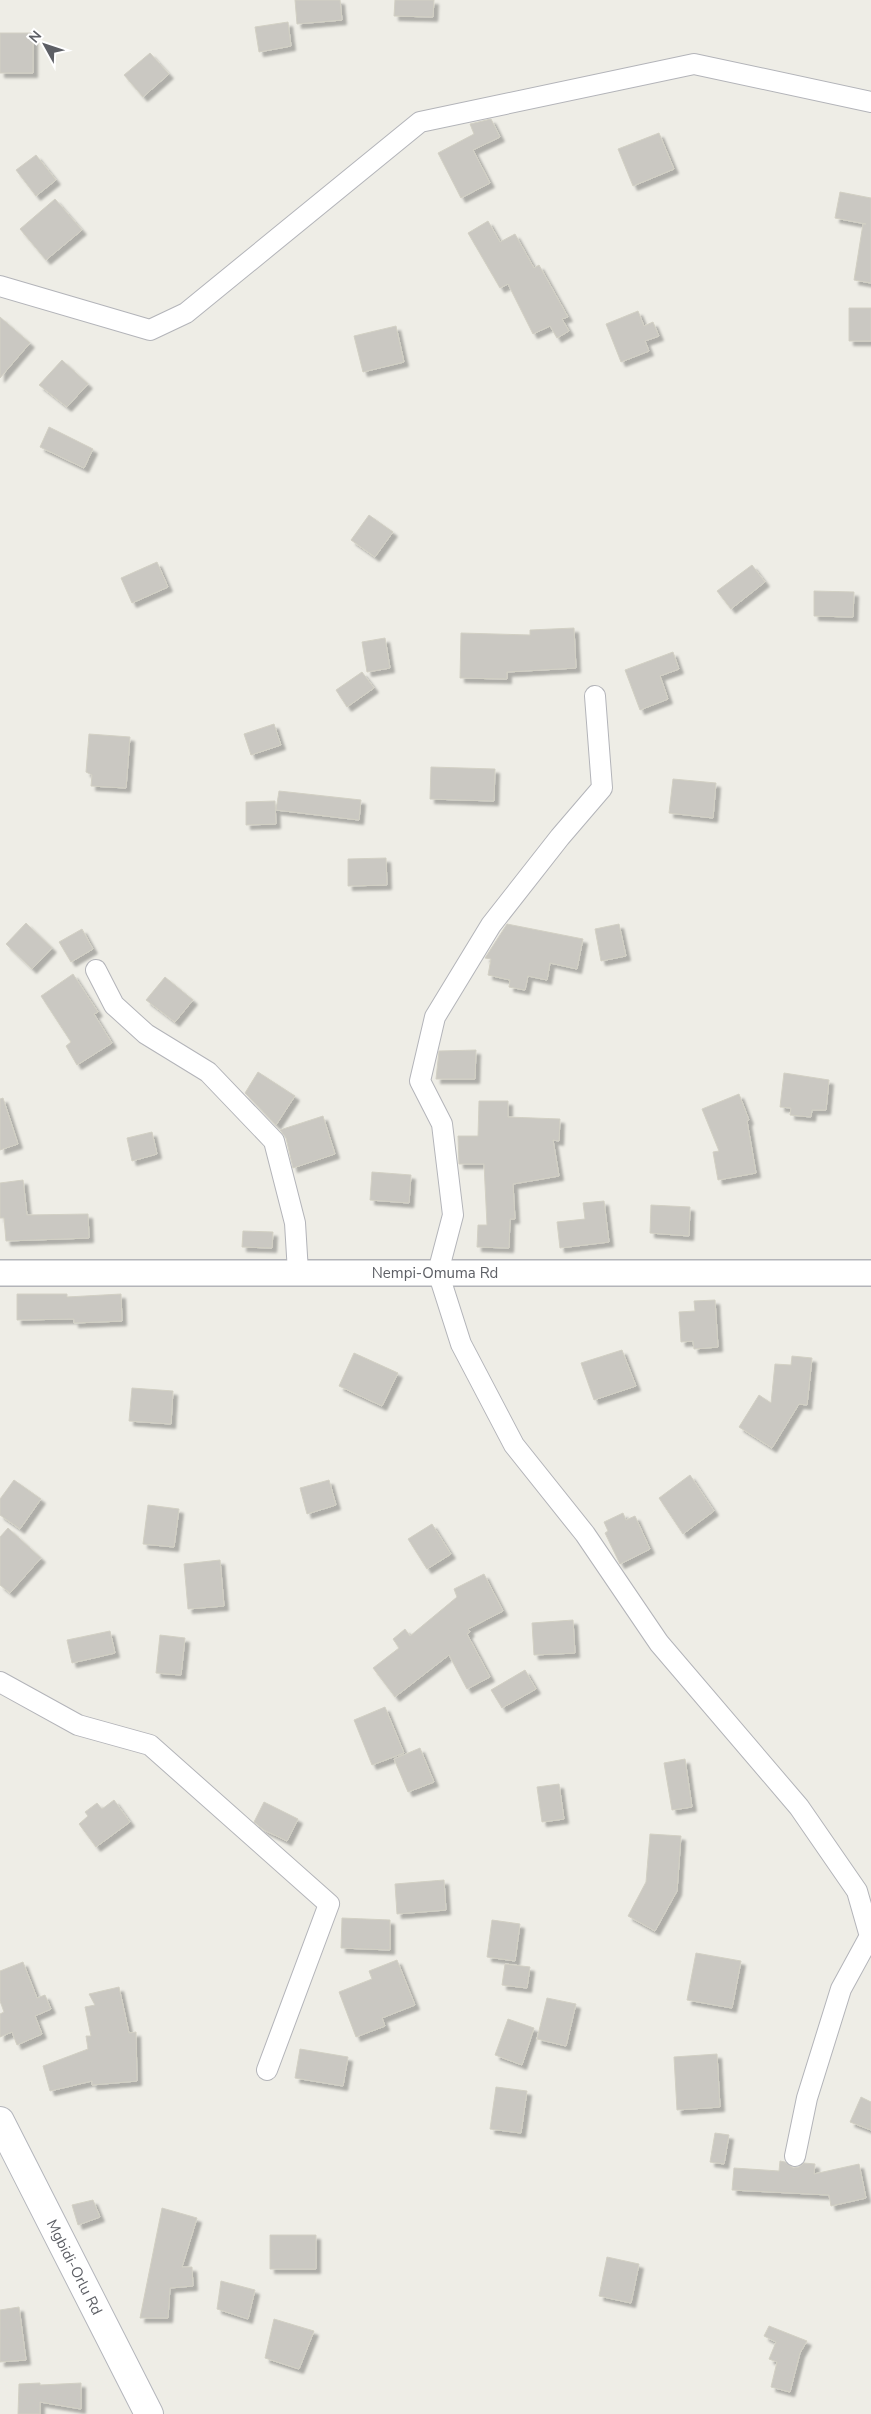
<svg xmlns="http://www.w3.org/2000/svg" width="871" height="2414" viewBox="0 0 871 2414" font-family="'Nunito Sans',sans-serif">
	<defs>
		<filter id="shadow"><feDropShadow dx="4.5" dy="4.5" stdDeviation="1" flood-color="#0004"/></filter>
	</defs>
	<rect width="100%" height="100%" fill="#eeede6"/>
	<path fill="#cac8c2" stroke="#d2d0c4" filter="url(#shadow)" d="M295,0H340L342,20L297,24Z
		M395,0H434L433,17L394,16Z
		M288,22L291,46L259,52L255,27Z
		M0,33H33V73H0Z
		M150,53L169,74L143,97L124,75Z
		M491,119L500,137L473,150L490,183L461,198L438,153L474,134L470,124Z
		M659,133L674,169L633,186L618,149Z
		M36,155L56,180L36,196L16,170Z
		M840,192L871,198V283L854,280L863,224H866L835,218Z
		M55,199L82,230L46,260L20,229Z
		M488,221L500,242L515,234L534,268L539,265L568,317L562,319L569,331L557,338L550,326L533,334L508,284L500,288L468,233Z
		M849,308H871V341H849Z
		M638,311L644,326L653,322L659,336L645,341L649,351L621,362L606,324Z
		M0,317L30,343L0,378Z
		M396,326L404,362L363,372L354,336Z
		M62,360L88,384L67,407L39,385Z
		M49,427L93,449L84,468L40,447Z
		M369,515L393,532L375,557L351,540Z
		M157,562L168,587L132,603L121,578Z
		M752,565L765,582L731,609L717,591Z
		M814,591L854,592L853,617L814,616Z
		M574,628L576,668L507,672V679L460,678L461,633L530,635V630Z
		M385,638L390,668L367,672L362,642Z
		M673,652L679,669L660,676L668,699L640,710L625,670Z
		M362,672L374,688L347,707L336,690Z
		M274,724L281,745L251,755L244,734Z
		M89,734L130,737L126,788L91,786L92,775L86,772Z
		M431,767L495,769L494,801L430,799Z
		M673,779L716,783L713,818L669,813Z
		M279,791L361,800L359,820L276,810Z
		M275,801L276,824L246,825V802Z
		M386,858L387,885L348,886V859Z
		M26,923L52,948L32,969L6,944Z
		M507,924L583,939L577,969L550,963L547,980L528,976L525,990L509,987L510,980L488,975L491,959L485,958Z
		M619,924L626,956L601,961L595,929Z
		M82,929L93,949L71,962L59,942Z
		M73,974L98,1012L94,1014L112,1043L77,1065L66,1046L71,1042L41,996Z
		M165,977L193,1000L175,1022L146,1000Z
		M476,1050L475,1079H436L439,1051Z
		M258,1072L295,1096L276,1125L245,1093Z
		M784,1073L829,1080L826,1110H812L811,1117L790,1115L791,1108L780,1107Z
		M739,1094L749,1120L747,1121L756,1173L718,1180L713,1152L719,1151L702,1109Z
		M3,1098L18,1144L0,1150V1099Z
		M479,1101H508V1117L560,1119L559,1141L553,1140L559,1176L513,1184L515,1219H510L509,1248L477,1247L478,1225H487L484,1164H459L458,1136H478Z
		M323,1116L335,1154L293,1168L286,1138L280,1130Z
		M152,1132L157,1154L132,1161L127,1138Z
		M372,1172L411,1175L409,1203L370,1200Z
		M23,1180L27,1215L88,1214L89,1238L6,1241L4,1218H0V1183Z
		M604,1201L609,1242L560,1248L557,1222L585,1219L583,1203Z
		M651,1205L690,1207L689,1236L650,1233Z
		M243,1231L273,1232L272,1248L242,1247Z
		M17,1294H67V1297L121,1294L122,1321L74,1323V1319L17,1320Z
		M715,1300L718,1347L694,1349L693,1341L681,1342L679,1312L695,1311L694,1301Z
		M622,1350L636,1386L594,1400L581,1363Z
		M354,1353L398,1373L382,1406L339,1386Z
		M792,1356L812,1358L807,1405L799,1404L772,1448L739,1427L759,1395L771,1403L775,1364L791,1365Z
		M132,1388L173,1391L171,1424L129,1421Z
		M690,1475L714,1511L683,1534L659,1498Z
		M14,1480L41,1499L20,1529L0,1515V1499Z
		M329,1480L336,1505L307,1514L300,1488Z
		M148,1505L179,1509L174,1547L143,1544Z
		M623,1513L626,1520L635,1516L650,1549L620,1564L605,1533L608,1531L604,1522Z
		M432,1524L451,1554L427,1569L408,1539Z
		M8,1528L41,1558L10,1593L0,1585V1537Z
		M220,1560L224,1606L188,1609L184,1564Z
		M484,1574L503,1611L468,1629L470,1632L467,1634L490,1677L467,1689L449,1655L395,1697L373,1668L399,1648L393,1639L405,1629L410,1636L457,1597L454,1589Z
		M573,1620L575,1653L534,1655L532,1623Z
		M110,1631L115,1653L72,1663L67,1640Z
		M160,1635L185,1638L181,1675L156,1673Z
		M525,1670L536,1689L502,1708L491,1690Z
		M385,1707L404,1753L372,1765L354,1720Z
		M420,1748L434,1782L408,1792L394,1759Z
		M685,1759L692,1807L672,1810L664,1763Z
		M559,1784L564,1819L542,1822L537,1787Z
		M114,1800L130,1822L96,1847L79,1824L88,1816L85,1812L97,1803L102,1809Z
		M264,1802L298,1819L287,1841L264,1830L254,1822Z
		M650,1834L681,1836L677,1891L655,1931L628,1916L646,1882Z
		M444,1880L446,1910L397,1914L395,1884Z
		M342,1918L390,1920V1950L341,1948Z
		M492,1920L520,1924L515,1961L487,1957Z
		M696,1953L741,1961L732,2008L687,2000Z
		M397,1960L415,2005L382,2018L385,2026L356,2037L339,1992L372,1979L369,1971Z
		M23,1962L37,1998L45,1995L51,2009L35,2016L42,2034L17,2045L12,2032L0,2037V2014L4,2012L0,2001V1971Z
		M505,1964L530,1967L527,1988L502,1985Z
		M119,1987L129,2033L136,2032L137,2081L92,2085V2081L50,2091L43,2066L88,2049L86,2036H91L85,2007L95,2005L89,1994Z
		M547,1998L576,2004L566,2046L537,2039Z
		M508,2019L534,2028L522,2065L495,2055Z
		M300,2049L348,2057L343,2086L295,2078Z
		M717,2054L720,2107L677,2110L674,2057Z
		M496,2087L527,2091L521,2133L490,2129Z
		M861,2097L871,2102V2130L850,2122Z
		M715,2133L729,2135L724,2164L710,2162Z
		M780,2161L785,2162L793,2168L799,2167L804,2163L815,2164L814,2174L859,2164L866,2198L831,2206L829,2195L732,2190L734,2168L779,2171Z
		M93,2200L100,2217L78,2225L72,2205Z
		M162,2208L197,2218L182,2267H192L193,2286L170,2288L168,2318H140Z
		M270,2235H316V2269H270Z
		M607,2257L639,2264L631,2303L599,2296Z
		M221,2281L255,2290L248,2319L217,2309Z
		M19,2307L26,2360L0,2362V2310Z
		M274,2319L314,2331L299,2369L265,2358Z
		M769,2326L807,2341L800,2353L790,2392L771,2387L777,2362L769,2359L776,2342L764,2336Z
		M40,2383V2385L81,2383V2409L40,2402V2414H18L19,2384Z"/>
	<g fill="none" stroke-linecap="round" stroke-linejoin="round">
		<defs>
			<path id="minor" d="M0,286L150,330L186,313L420,122L694,64L871,102
				M595,696L602,788L560,837L491,925L435,1017L420,1081L442,1124L453,1215L438,1272L461,1344L514,1445L585,1534L659,1643L799,1807L857,1891L871,1940
				M96,970L114,1005L146,1034L208,1072L274,1141L295,1223L298,1272
				M0,1682L78,1725L150,1745L329,1904L267,2070
				M795,2156L807,2098L841,1989L871,1934"/>
			<g id="tertiary">
				<path id="s1" d="M0,1273H871"/>
			</g>
			<g id="secondary">
				<path id="s2" d="M0,2121L149,2414"/>
			</g>
		</defs>
		<use href="#minor" stroke="#b3b4b9" stroke-width="22"/>
		<use href="#tertiary" stroke="#b3b4b9" stroke-width="28"/>
		<use href="#secondary" stroke="#b4b6bc" stroke-width="30"/>
		<use href="#minor" stroke="#fff" stroke-width="20"/>
		<use href="#tertiary" stroke="#fff" stroke-width="25"/>
		<use href="#secondary" stroke="#fff" stroke-width="28"/>
	</g>
	<g text-anchor="middle" stroke-width="4" stroke-linejoin="round" paint-order="stroke">
		<g font-size="15" fill="#5d5f65" stroke="#fff">
			<text dy="5" stroke="none"><textPath href="#s1" startOffset="435">Nempi-Omuma Rd</textPath></text>
			<text dy="5" stroke="none"><textPath href="#s2" startOffset="164">Mgbidi-Orlu Rd</textPath></text>
		</g>
	</g>
	<g transform="translate(45 45) rotate(310)" stroke="#ffffff" stroke-width="4" paint-order="stroke">
	<path d="M0-4L9 19L0 12L-9 19Z" fill="#5d5f65"/>
	<text y="-8" font-size="14" font-weight="bold" text-anchor="middle" fill="#5d5f65">N</text>
	</g>
</svg>
